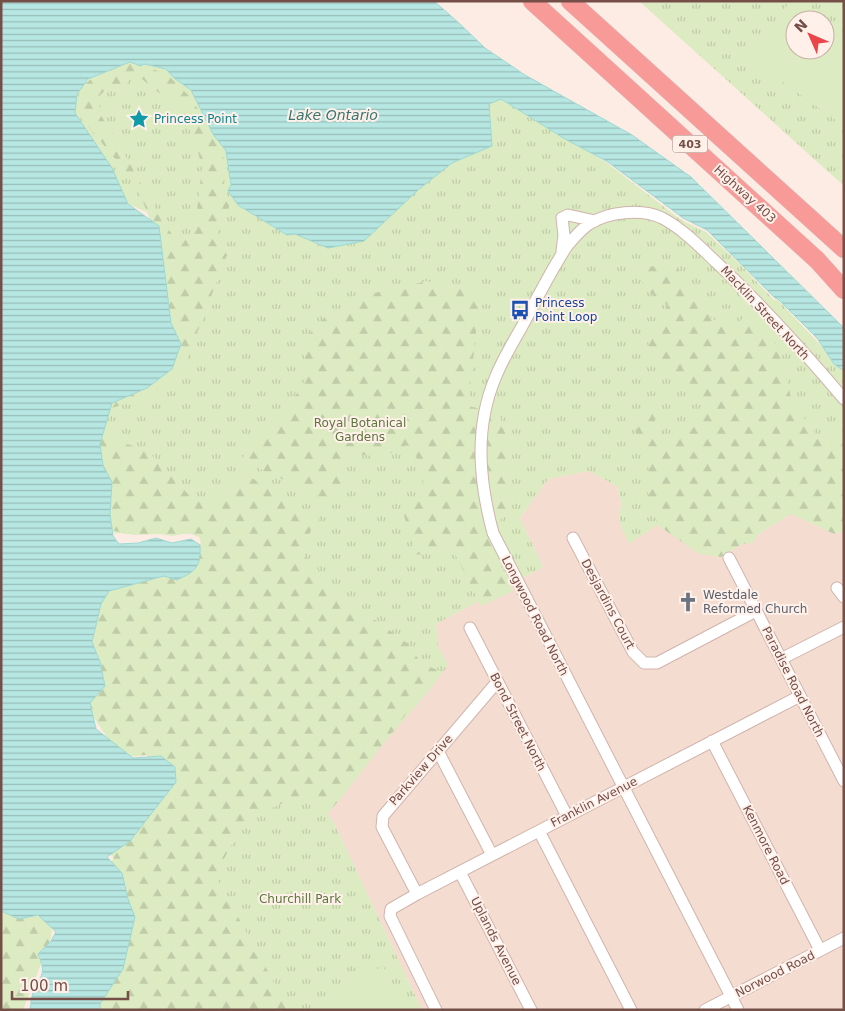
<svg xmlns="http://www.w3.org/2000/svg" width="845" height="1011" viewBox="0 0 845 1011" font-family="'DejaVu Sans',sans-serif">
	<defs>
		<pattern id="grass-tufts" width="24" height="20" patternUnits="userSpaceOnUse" patternTransform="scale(1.25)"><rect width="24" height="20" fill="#dcebc1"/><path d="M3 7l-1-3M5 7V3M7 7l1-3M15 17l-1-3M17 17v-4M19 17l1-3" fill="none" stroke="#c0cba7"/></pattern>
		<pattern id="forest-firs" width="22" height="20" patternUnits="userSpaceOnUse" patternTransform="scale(1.25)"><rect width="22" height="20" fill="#dcebc1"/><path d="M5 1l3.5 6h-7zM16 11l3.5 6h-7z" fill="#c0cba7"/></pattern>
		<pattern id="water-rules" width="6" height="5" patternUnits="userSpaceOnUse" patternTransform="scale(1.25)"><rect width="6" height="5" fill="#b7e7e2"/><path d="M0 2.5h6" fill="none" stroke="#99bdb9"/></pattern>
	</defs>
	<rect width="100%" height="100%" fill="#fdece3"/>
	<path fill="#f4dcd1" d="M589,471L618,487L621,504L619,523L657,524L721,557L791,514L834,534L844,531V1010H422L335,825L325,811L432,687L438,646L436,624L543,567L520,518L548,479Z"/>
	<path fill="url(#grass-tufts)" fill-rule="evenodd" d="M639,1H841L844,3V186ZM795,20H825V50H795Z
		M131,62L141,66L144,64L166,69L174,78L191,90L213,134L226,151L233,198L238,205L287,235L295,234L328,248L418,190L452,163L492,146L489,103L501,99L607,163L681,220L706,232L740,264L774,300H778L828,353L834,364L844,371V510L788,506L767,519L753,543L691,548L657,525L629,544L619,523L621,504L618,487L589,471L548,479L520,518L543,567L436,624L438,646L448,665L432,687L326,811L335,825L422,1010H100L135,879L105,849L154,818L184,580L208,533L171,534L155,530L137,534L114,533L112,528L99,435L158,217L128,204L112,168L75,113L76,94L89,79Z"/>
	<path fill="url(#forest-firs)" fill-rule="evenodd" d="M131,62L167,74L192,99L221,149L225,164L224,188L230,205L216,237L227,255L187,359L161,387L141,400L100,411L157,237L136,184L77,113L78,95L84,85L90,80ZM135,73L155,90L176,104L195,139L202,168L195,227L181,246L162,221L115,137L100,114L99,96L109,87L126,84Z
		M667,258L707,303L712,319L729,328L740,322L748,310L779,348L792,402L820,440L844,443V531L834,534L791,514L721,557L699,554L657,524L644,479L652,462L636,441L637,416L644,411L652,408C654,423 660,436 676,441C693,434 699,419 708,404L663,373L645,351L668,305L644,289C642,277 636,272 633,260L642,259L652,267Z
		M427,281L454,289L471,284L480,295L468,406L499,413L511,452L506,512L488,539L513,591L481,606L453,550L416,555L399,499L426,495L418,460L407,445L383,457L354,454L342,463L341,487L329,501L241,460L266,426L290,405L308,375L302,342L325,317L366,295Z
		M94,438L121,442L148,451L189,495L198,500L220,501L240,471L320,519L298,548L345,598L408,644L421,663L442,672L427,687L342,797L327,814L308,798H295L246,819L215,875L271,977L287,1010H89L110,864L157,784L160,766L146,755L127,757L108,739L91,713L85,697L92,617L113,584L189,561L201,543L199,537L188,533L172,536L160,534L134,535L111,530Z
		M1,903L34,908L52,926L51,938L23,1010H1Z"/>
	<path fill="#dcebc1" d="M790,1H798L824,20H795V50H825V21L844,35V126L749,58Z
		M383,966L406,1010H324L319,999Z"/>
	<path fill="url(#water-rules)" stroke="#9dd9d4" d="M1,1H434L460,24L485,48L525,75L632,135L691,177L844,328V371L834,364L817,338L778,299L775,298L707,230L683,218L608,162L565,139L501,99L489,104L492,146L452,163L418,190L364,241L328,248L295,234L287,235L238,205L228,191L231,185L226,151L213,134L191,90L174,78L166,69L144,64L141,66L130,62L88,79L77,94L75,113L112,168L128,204L159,226L171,323L181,344L172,369L147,388L112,403L100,444L103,466L112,482L110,514L113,536L119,544L138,543L156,538L172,543L191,539L200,545C201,567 196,571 177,580L164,576L109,591L101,604L92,642L100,662L105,686L90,703L96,729L133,758L161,756L175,767L176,782L130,841L107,857L122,873L128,899L135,917L123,969L100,1004V1010H30C31,1004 31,998 33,993C41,975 47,974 38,954L51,941L56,932L38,915L19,919L1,911Z"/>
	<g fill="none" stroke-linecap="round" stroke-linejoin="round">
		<defs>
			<path id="minor" d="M562,251L564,235L562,218L568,215L595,221
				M573,538L633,652L644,663H657L756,611
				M729,558L844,781
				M837,588L844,597
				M470,628L567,816
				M781,659L844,627
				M712,741L820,950
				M438,751L492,855
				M539,831L631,1010
				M460,872L531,1010
				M417,894L382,827L383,816L497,682
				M436,1010L390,916L391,909L417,894L800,696
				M705,1010L844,938
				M738,1010L493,533C479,481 474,427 496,376C504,356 516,338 526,319C539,294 552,269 567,246C574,238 580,230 589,224C608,212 641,208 662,218C683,229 700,247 717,263C763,306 804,352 844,399"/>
			<path id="highway" d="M532,1L817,260L844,290
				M570,1L844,249"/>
		</defs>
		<use href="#minor" stroke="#d0b4ac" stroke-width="13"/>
		<use href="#highway" stroke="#d8cdcc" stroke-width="19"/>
		<use href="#minor" stroke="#fff" stroke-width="11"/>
		<use href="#highway" stroke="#f89a98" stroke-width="18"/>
	</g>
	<defs>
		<symbol id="sight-bare" viewBox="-9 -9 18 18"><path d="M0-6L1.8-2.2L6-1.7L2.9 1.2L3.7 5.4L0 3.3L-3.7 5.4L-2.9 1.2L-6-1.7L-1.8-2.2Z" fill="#0f9aa8" stroke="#fff1ea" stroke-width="2.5" paint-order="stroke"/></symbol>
		<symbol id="bus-bare" viewBox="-9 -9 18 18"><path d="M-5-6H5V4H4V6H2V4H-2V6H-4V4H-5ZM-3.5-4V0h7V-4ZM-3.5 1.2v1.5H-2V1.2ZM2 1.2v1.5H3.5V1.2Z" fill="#1a4fb4" stroke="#fff1ea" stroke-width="2.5" paint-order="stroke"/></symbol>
		<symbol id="church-bare" viewBox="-9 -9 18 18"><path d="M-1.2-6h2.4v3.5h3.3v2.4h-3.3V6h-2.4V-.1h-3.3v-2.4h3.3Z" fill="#6b7280" stroke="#fff1ea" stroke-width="2.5" paint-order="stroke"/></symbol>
	</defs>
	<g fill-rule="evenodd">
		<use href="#sight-bare" x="125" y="105" width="28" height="28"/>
		<use href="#bus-bare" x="506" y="296" width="28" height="28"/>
		<use href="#church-bare" x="674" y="588" width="28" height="28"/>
	</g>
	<g text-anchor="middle" stroke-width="4" stroke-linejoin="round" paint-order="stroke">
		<rect fill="#fff1ea" stroke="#9e7f79" stroke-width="1" x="672.5" y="135.5" width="35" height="17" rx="4"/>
		<g font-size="11" font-weight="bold" fill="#754e48">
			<text x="690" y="148">403</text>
		</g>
		<g font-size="12" fill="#0d838f" stroke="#fff1ea" text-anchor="start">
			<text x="154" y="123">Princess Point</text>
		</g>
		<g font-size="12" fill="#754e48" stroke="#fff1ea">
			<text transform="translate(745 194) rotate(42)" y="4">Highway 403</text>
			<text transform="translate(765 313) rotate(47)" y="4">Macklin Street North</text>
			<text transform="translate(608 604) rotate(62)" y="4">Desjardins Court</text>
			<text transform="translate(535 616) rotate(63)" y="4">Longwood Road North</text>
			<text transform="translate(793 682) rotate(63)" y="4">Paradise Road North</text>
			<text transform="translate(518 722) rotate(63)" y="4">Bond Street North</text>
			<text transform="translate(421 770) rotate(-49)" y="4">Parkview Drive</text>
			<text transform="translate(594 802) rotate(-27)" y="4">Franklin Avenue</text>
			<text transform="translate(766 845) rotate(63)" y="4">Kenmore Road</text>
			<text transform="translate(496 941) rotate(63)" y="4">Uplands Avenue</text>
			<text transform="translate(775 974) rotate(-27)" y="4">Norwood Road</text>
		</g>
		<g font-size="12" fill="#164399" stroke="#fff1ea" text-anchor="start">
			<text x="535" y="307">Princess<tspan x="535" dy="14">Point Loop</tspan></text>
		</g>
		<g font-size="12" fill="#5c753d" stroke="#fff1ea">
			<text x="360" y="427">Royal Botanical<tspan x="360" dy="14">Gardens</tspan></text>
			<text x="300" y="903">Churchill Park</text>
		</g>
		<g font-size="12" fill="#5b616d" stroke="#fff1ea" text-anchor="start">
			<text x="703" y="599">Westdale<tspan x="703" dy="14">Reformed Church</tspan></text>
		</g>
		<g font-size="14" font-style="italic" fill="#397470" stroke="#fff1ea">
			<text x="333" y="120">Lake Ontario</text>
		</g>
	</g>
	<rect width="845" height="1011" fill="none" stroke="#754e48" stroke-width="5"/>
	<g transform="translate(810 35) rotate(315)"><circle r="24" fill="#fff1ea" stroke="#c8b0a9"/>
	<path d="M0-4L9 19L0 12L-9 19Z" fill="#ea4548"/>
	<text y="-8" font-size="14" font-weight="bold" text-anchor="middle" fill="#754e48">N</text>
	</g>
	<path d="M12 991v8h116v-8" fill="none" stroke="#754e48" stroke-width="2.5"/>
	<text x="20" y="991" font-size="15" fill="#754e48" stroke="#fff1ea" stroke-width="4" paint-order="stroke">100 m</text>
</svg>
